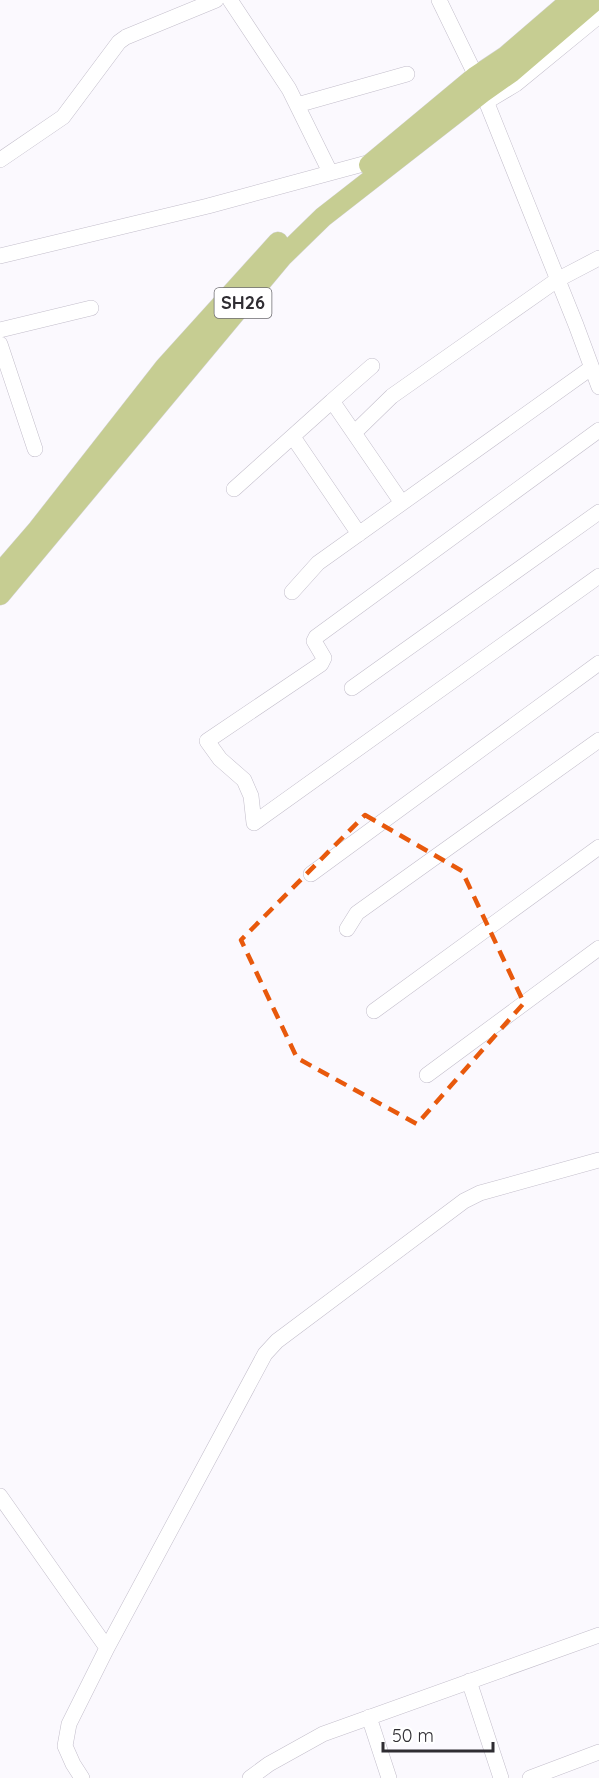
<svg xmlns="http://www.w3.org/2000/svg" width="599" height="1778" viewBox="0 0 599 1778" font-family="Quicksand,sans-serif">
	<rect width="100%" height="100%" fill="#fbf9fe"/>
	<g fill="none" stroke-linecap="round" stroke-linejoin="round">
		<defs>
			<path id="minor" d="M230,0L289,89L330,172
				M439,0L476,76L576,325L599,387
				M486,102L516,84L599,16
				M297,105L407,74
				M0,160L63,117L119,42L126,37L216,0
				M0,256L208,206L378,160
				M0,330L91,308
				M0,344L35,449
				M332,401L372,366
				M599,430L316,637L314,641L324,658L321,664L207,741L220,759L244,780L251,796L254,823L599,576
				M354,433L392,396L557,280L599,258
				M293,437L359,534
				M234,489L332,401L402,503
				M292,592L318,563L591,368
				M352,688L599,512
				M311,874L599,663
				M347,929L357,913L599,740
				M374,1011L599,847
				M427,1075L599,948
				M0,1496L107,1648
				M469,1681L501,1778
				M369,1717L389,1778
				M82,1778L73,1764L65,1746L69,1724L107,1648L265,1354L277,1341L464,1201L480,1193L599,1160
				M250,1778L269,1764L323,1734L599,1635
				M530,1778L599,1752"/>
			<path id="major" d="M369,165L476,76L506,56L571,0
				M0,573L38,529L165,367L278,242
				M0,595L282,257L323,217L482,93L512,72L596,0"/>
		</defs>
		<use href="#minor" stroke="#c3becb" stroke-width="16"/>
		<use href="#major" stroke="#d5d5d6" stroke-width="21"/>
		<use href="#minor" stroke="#fff" stroke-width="15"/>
		<use href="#major" stroke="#c6cd92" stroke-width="20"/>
	</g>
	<path fill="none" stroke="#e8590c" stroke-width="4.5" stroke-dasharray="12 8" stroke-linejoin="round" d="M365,815L462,871L524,1003L417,1124L297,1058L241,940Z"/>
	<g text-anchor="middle" stroke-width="4.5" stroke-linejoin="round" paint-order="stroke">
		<rect fill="#fff" stroke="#6d6c70" stroke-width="1.5" x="214.5" y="288" width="57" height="30" rx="4.5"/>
		<g font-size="18" font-weight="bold" fill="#2f2d32">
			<text x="243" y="309">SH26</text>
		</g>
	</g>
	<path d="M383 1742v9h110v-9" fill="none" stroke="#2f2d32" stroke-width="3"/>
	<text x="392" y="1742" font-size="18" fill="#2f2d32" stroke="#ffffff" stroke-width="4.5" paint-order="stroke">50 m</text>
</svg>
